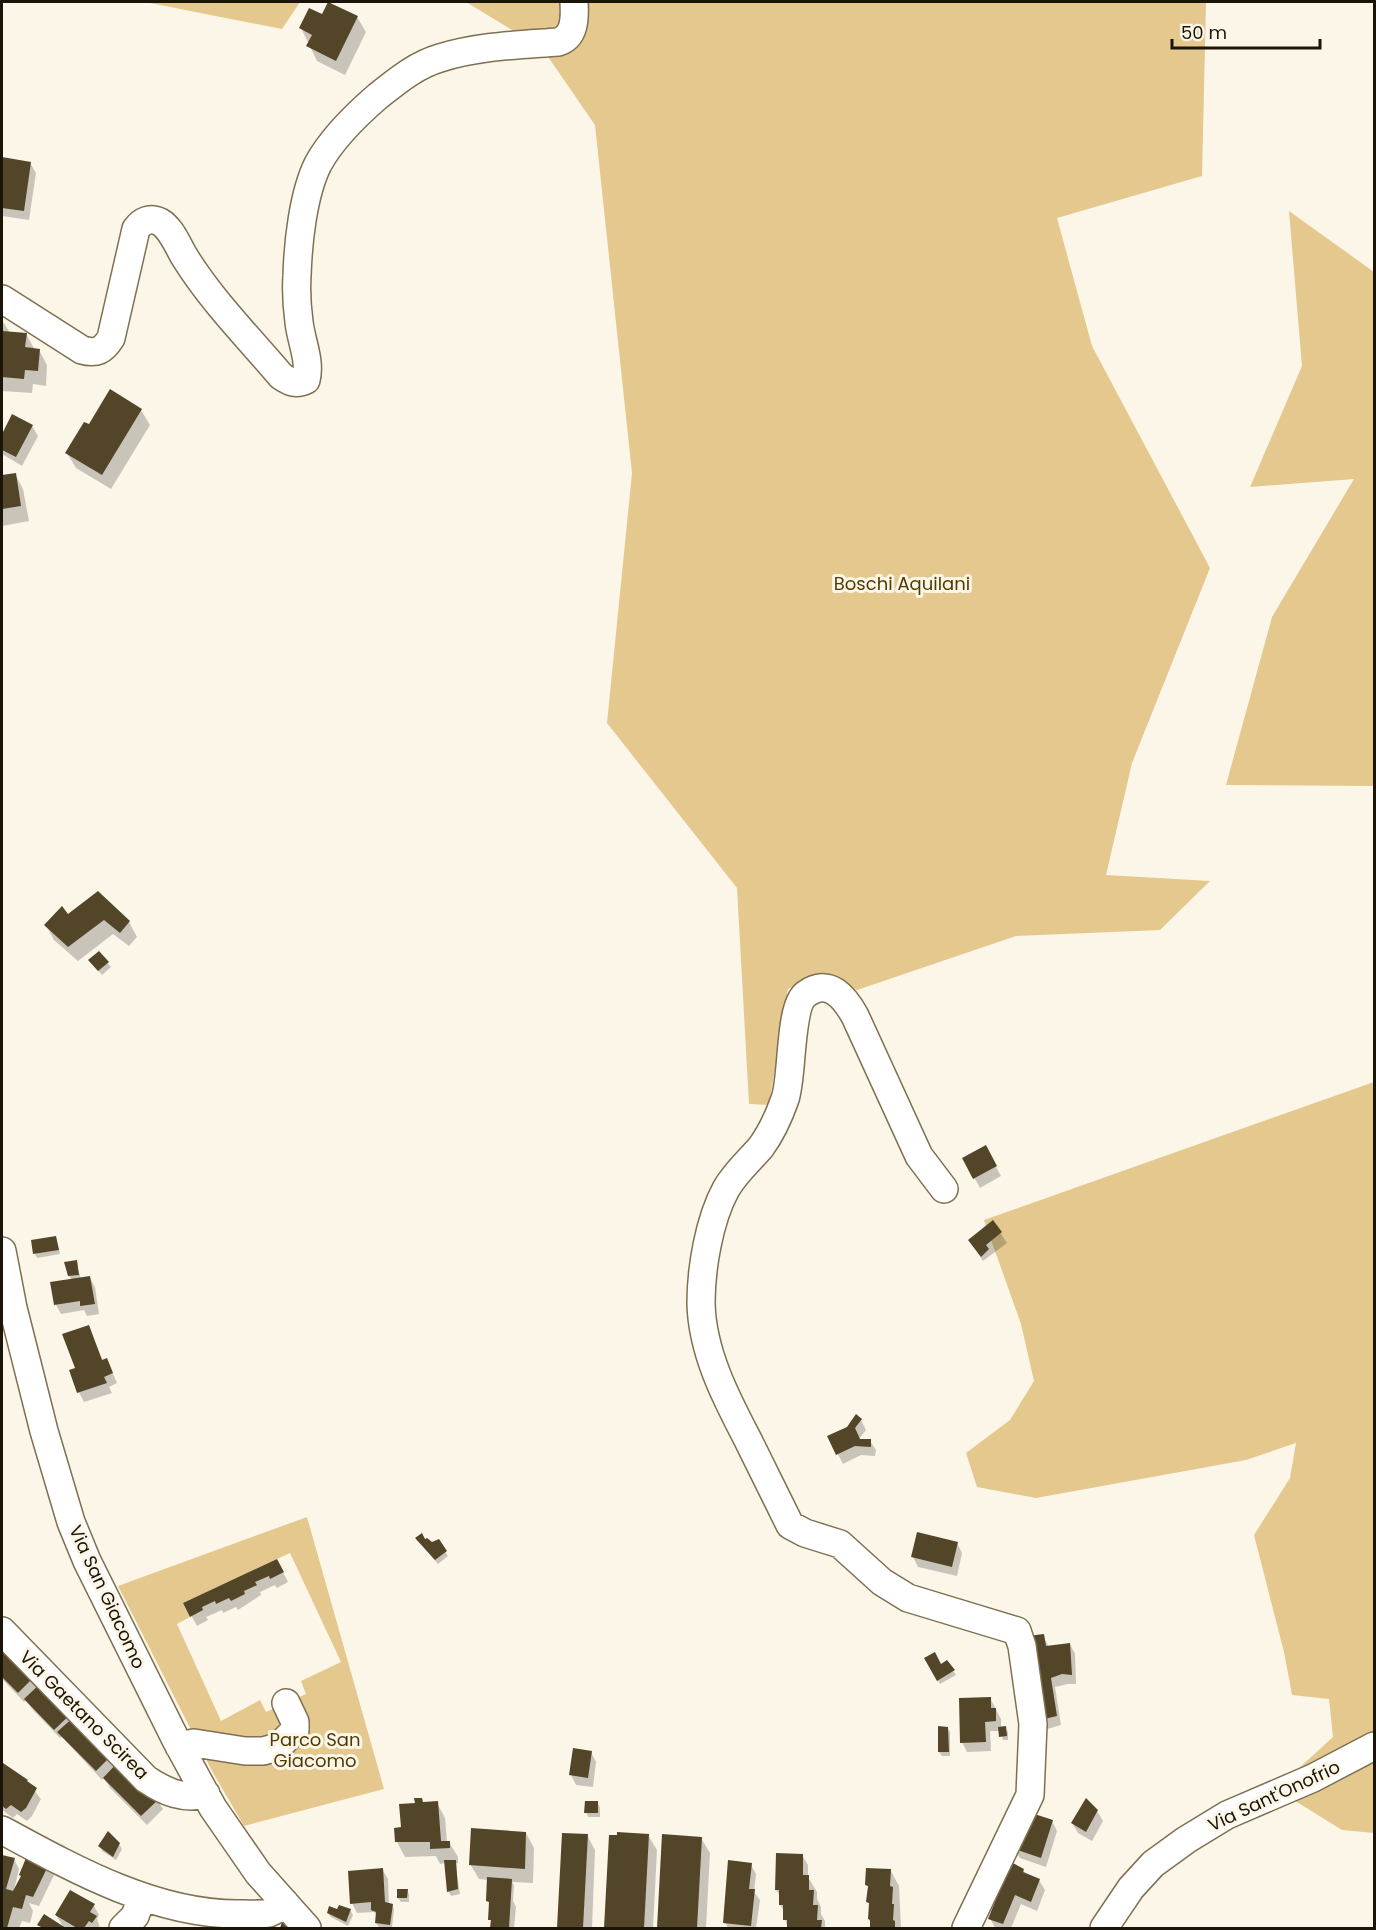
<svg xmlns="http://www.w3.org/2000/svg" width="1376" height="1930" viewBox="0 0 1376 1930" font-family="Poppins,sans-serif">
	<rect width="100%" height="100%" fill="#fcf6e8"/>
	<path fill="#e4c88e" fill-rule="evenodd" d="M145,2H300L282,29Z
		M466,2H1206L1202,176L1057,218L1092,346L1210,568L1132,763L1106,875L1210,881L1160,930L1016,936L857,990L821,976L788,989L769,1105L749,1104L737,888L607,723L632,473L595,125L542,48Z
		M1289,211L1374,272V786L1226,785L1272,617L1354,479L1250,487L1302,366Z
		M1374,1082V1833L1342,1830L1292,1799L1297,1770L1333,1737L1329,1699L1292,1695L1284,1652L1254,1535L1290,1478L1296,1443L1246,1460L1036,1498L977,1487L966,1453L1010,1420L1034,1381L1021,1324L984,1220Z
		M307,1517L384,1789L244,1826L212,1771L118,1586ZM290,1553L341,1662L301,1681L306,1694L266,1712L260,1700L221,1721L177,1624L190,1617L183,1603Z"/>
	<path fill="#0003" d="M323,16L357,17L366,32L345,75L317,61L301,28Z
		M2,159L30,163L36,173L29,220L2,216Z
		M2,320L10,333L26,334L35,350H39L47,365L46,386L33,384L32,393L2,391Z
		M141,410L150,425L111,489L76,468L67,453L89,427Z
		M12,416L32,426L38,436L22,466L2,454V437Z
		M15,474L23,489L29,521L2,526V477Z
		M67,917L129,922L137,937L129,946L113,934L78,961L54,940L46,925Z
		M98,953L111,967L102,975L90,961Z
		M985,1147L1001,1176L980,1188L964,1159Z
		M993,1222L1007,1243L983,1261L970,1241Z
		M56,1237L60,1254L37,1258L35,1254Z
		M76,1262L81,1279L90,1278L95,1287L99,1314L87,1316L84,1310L61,1314L56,1305L72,1280L69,1276Z
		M88,1327L103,1361L107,1360L117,1383L109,1387L112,1393L84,1402L79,1392L77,1370Z
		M861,1420L866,1430L859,1439L860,1440L870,1441L876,1450L875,1456L861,1455L843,1464L829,1437Z
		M425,1541L432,1543L438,1541L448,1556L438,1564L420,1543Z
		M957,1543L962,1553L957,1576L918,1567L913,1557Z
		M282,1570L288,1582L277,1588L275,1585L260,1592L261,1595L238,1610L236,1607L223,1613L222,1610L206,1617L208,1620L197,1626L185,1604Z
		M1043,1636L1049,1647L1070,1644L1075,1654L1076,1684H1068L1055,1687L1061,1725L1047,1729L1042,1719Z
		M2,1642L157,1800L163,1809L147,1825L110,1788L104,1778L102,1780L62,1737L60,1738L32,1709L26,1700L24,1702L2,1679Z
		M926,1659L941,1666L947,1662L956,1675L940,1684Z
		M990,1698L1001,1719V1728H1005L1008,1732V1740H1003L1000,1731H990L991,1751L967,1752L962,1742Z
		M947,1728L950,1732V1756H942L939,1752Z
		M591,1752L596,1762L593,1787L576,1785L571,1775Z
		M3,1765L27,1781L41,1799L32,1816L27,1821L17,1814L13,1818L2,1810Z
		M437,1803L445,1818L447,1842H449L458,1857V1863H455L460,1894L451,1896L449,1892L445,1863L440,1864L436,1856L405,1857L397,1842L396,1829H403L424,1804Z
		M597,1803L600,1807V1817H588L586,1812Z
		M1097,1811L1103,1821L1092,1841L1078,1833L1072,1823Z
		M1052,1821L1057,1831L1046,1867L1020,1858L1014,1848Z
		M526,1833L534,1848L533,1883L512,1882L514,1885L513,1901L516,1907L514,1928H491L490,1905L488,1901V1880L479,1879L470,1864Z
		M563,1834L587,1835L595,1850L592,1928H559Z
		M648,1835L657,1850L653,1928H605L611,1836Z
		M664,1836L701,1838L710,1853L706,1928H658Z
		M119,1844L122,1849L116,1860L102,1851L100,1846Z
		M802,1855L808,1865V1877L817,1892V1899L821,1907V1914L825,1921V1928H788L785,1919V1912L780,1905L781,1897L776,1890Z
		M2,1856L14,1859L19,1869L14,1890L49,1863L55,1873L39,1906L29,1903L33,1911L30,1923L22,1921L19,1928H2Z
		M751,1865L756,1874L754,1892L760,1900L756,1928H728L725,1922Z
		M382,1869L388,1879L389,1905H392L394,1909L392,1928L379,1927L376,1923L377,1915L374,1912L357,1913L352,1903Z
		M868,1869L891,1871L899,1886L901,1928H872L869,1919L870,1906L868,1902Z
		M1023,1870L1026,1874L1039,1880L1045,1890L1037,1911L1021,1904L1011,1928H995L990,1918Z
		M407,1890L409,1894V1902H401L398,1898L399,1891Z
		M94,1906L99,1915L97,1919L100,1928H68L63,1926L64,1928L56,1915Z
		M350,1910L353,1915L348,1926L331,1917L328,1913Z"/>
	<path fill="#534528" d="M328,2L358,16L336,61L306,46L312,35L299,28L309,8L322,14Z
		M2,157L31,162L24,211L2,208Z
		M2,331L27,333L25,347L40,349L38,371L25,370L24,379L2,377Z
		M110,389L142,409L102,475L65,453L84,422L89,424Z
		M12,414L33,425L16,457L2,450V434Z
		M16,473L21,506L2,509V475Z
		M98,891L130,921L120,933L104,920L68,947L44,925L62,906L68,914Z
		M99,951L109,962L98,971L88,960Z
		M986,1145L997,1166L973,1179L962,1158Z
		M993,1220L1002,1232L986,1245L989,1249L981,1257L968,1240Z
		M56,1236L59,1250L33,1254L31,1240Z
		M77,1260L79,1275L68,1276L64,1262Z
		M90,1276L95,1304L80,1306V1301L54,1305L50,1282Z
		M89,1325L102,1360L107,1358L113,1373L104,1377L107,1383L77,1393L69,1370L75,1368L62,1334Z
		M856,1414L862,1419L855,1428L860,1439H871V1447L855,1446L836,1455L827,1436L847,1427Z
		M917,1532L958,1542L952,1567L911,1557Z
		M422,1533L425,1539L427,1538L432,1542L439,1539L447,1551L435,1560L415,1538Z
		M277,1559L284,1572L270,1579L269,1576L255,1582L257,1585L244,1591L245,1594L231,1601L229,1598L216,1604L215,1601L202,1607L203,1610L190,1617L183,1603Z
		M1044,1634L1046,1646L1070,1643L1072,1675L1062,1674L1051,1678L1057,1716L1040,1720L1027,1636Z
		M7,1645L36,1675L18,1693L2,1677V1650Z
		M935,1652L941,1664L947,1660L955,1670L937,1681L924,1658Z
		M43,1681L73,1712L54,1730L24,1699Z
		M991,1697V1708H996V1721L985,1722L986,1742L960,1743L959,1698Z
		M76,1715L114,1753L96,1771L57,1732Z
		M938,1726L948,1727L949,1752H938Z
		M1006,1726L1007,1736L999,1737L998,1727Z
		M573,1748L592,1751L588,1778L569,1775Z
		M120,1760L159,1799L141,1816L103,1778Z
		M3,1763L28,1780L27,1781L37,1788L26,1808L21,1812L11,1805L6,1809L2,1806Z
		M414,1798H422L423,1802L438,1801L441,1841H450V1848L430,1849V1842H395L394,1828L401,1827L399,1804L415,1803Z
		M1086,1798L1098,1810L1086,1832L1071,1823Z
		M585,1801H598V1813H584Z
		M1025,1811L1053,1820L1041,1858L1012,1848Z
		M471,1828L526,1832L525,1869L469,1865Z
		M108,1831L120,1843L113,1857L98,1846Z
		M617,1832L649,1834L644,1928H604L609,1835H617Z
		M562,1833L588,1834L583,1928H557Z
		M662,1834L702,1837L697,1928H657Z
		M776,1853L803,1854V1875H809V1890H814L813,1905H818L817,1920H822L821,1928H787V1920H783V1905H779V1890H775Z
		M2,1855L15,1858L6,1889L13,1891L21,1876L19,1875L26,1858L50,1862L33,1897L26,1895L22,1909L13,1907L7,1928H2Z
		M444,1860H456L458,1889L447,1892Z
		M728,1860L752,1863L749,1889H755L751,1926L723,1923Z
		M1011,1862L1024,1869L1023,1872L1040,1879L1031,1902L1015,1895L1003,1924L988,1919Z
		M383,1868L385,1902L393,1904L390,1925L375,1923L376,1912L371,1910V1902L350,1904L348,1871Z
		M866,1868L891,1869L890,1886L893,1887L892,1904H894L893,1920L895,1921V1928H870V1920L868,1919L869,1903L866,1902L868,1886L865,1885Z
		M487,1877L512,1879L509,1928H490L491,1920H488L489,1902L486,1901Z
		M397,1889H408L407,1898H397Z
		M70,1890L95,1904L90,1912L97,1916L92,1923L89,1921L84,1928H77L55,1915Z
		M339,1905L351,1909L346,1922L327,1913L329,1906L337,1909Z
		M44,1914L66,1928H43L37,1925Z
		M282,1922L300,1926L299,1928H280Z"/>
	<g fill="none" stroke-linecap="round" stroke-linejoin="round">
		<defs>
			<path id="minor" d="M2,299L82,350C96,354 103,351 111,338L136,229C142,221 150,217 160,222C171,228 178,246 184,256C211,300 248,337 281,376C290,382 296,385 306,380C311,361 301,341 299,322C297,307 296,291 297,276C298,243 303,194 318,164C332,138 356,115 378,96C397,81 416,65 440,58C478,46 518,45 558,42C575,37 575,18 574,2
				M944,1189L919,1156L855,1016C845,998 829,977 806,994C789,1006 793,1077 785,1099C779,1116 772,1132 761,1147C749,1161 735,1173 726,1189C709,1220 701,1269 701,1303C702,1352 726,1398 748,1440C762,1468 776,1497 790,1525L805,1533L840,1544L882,1582L908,1598L1017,1631L1022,1646L1033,1724L1030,1795L966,1928
				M2,1251L13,1308L44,1431L71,1522L87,1561L176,1740L213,1808L258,1873L307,1928
				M2,1631L146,1779C165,1792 184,1800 206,1794
				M179,1746L194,1743L245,1751H263L278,1747L295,1730V1722L286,1703
				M2,1830C72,1868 154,1914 237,1914C247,1914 259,1915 269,1913C274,1911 280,1907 285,1903
				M123,1928L135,1916L142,1897
				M1104,1928L1131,1888L1153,1864L1186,1840L1227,1815L1313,1778L1374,1746"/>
		</defs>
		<use href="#minor" stroke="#7e7051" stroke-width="30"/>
		<use href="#minor" stroke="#fff" stroke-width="27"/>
	</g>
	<g text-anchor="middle" stroke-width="6" stroke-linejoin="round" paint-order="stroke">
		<g font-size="18" fill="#503b02" stroke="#fcf6e8">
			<text x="902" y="590">Boschi Aquilani</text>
			<text x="315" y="1746">Parco San<tspan x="315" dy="21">Giacomo</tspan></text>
		</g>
		<g font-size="18" fill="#1b1509" stroke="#fcf6e8">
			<text transform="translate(107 1597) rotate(65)" y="6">Via San Giacomo</text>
			<text transform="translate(84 1715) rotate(45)" y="6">Via Gaetano Scirea</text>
			<text transform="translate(1274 1796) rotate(-25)" y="6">Via Sant'Onofrio</text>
		</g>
	</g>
	<rect width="1376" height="1930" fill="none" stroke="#1b1509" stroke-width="6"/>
	<path d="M1172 39v9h148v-9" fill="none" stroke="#1b1509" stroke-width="3"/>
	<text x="1181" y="39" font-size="18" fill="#1b1509" stroke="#fcf6e8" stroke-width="4.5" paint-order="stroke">50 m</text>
</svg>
